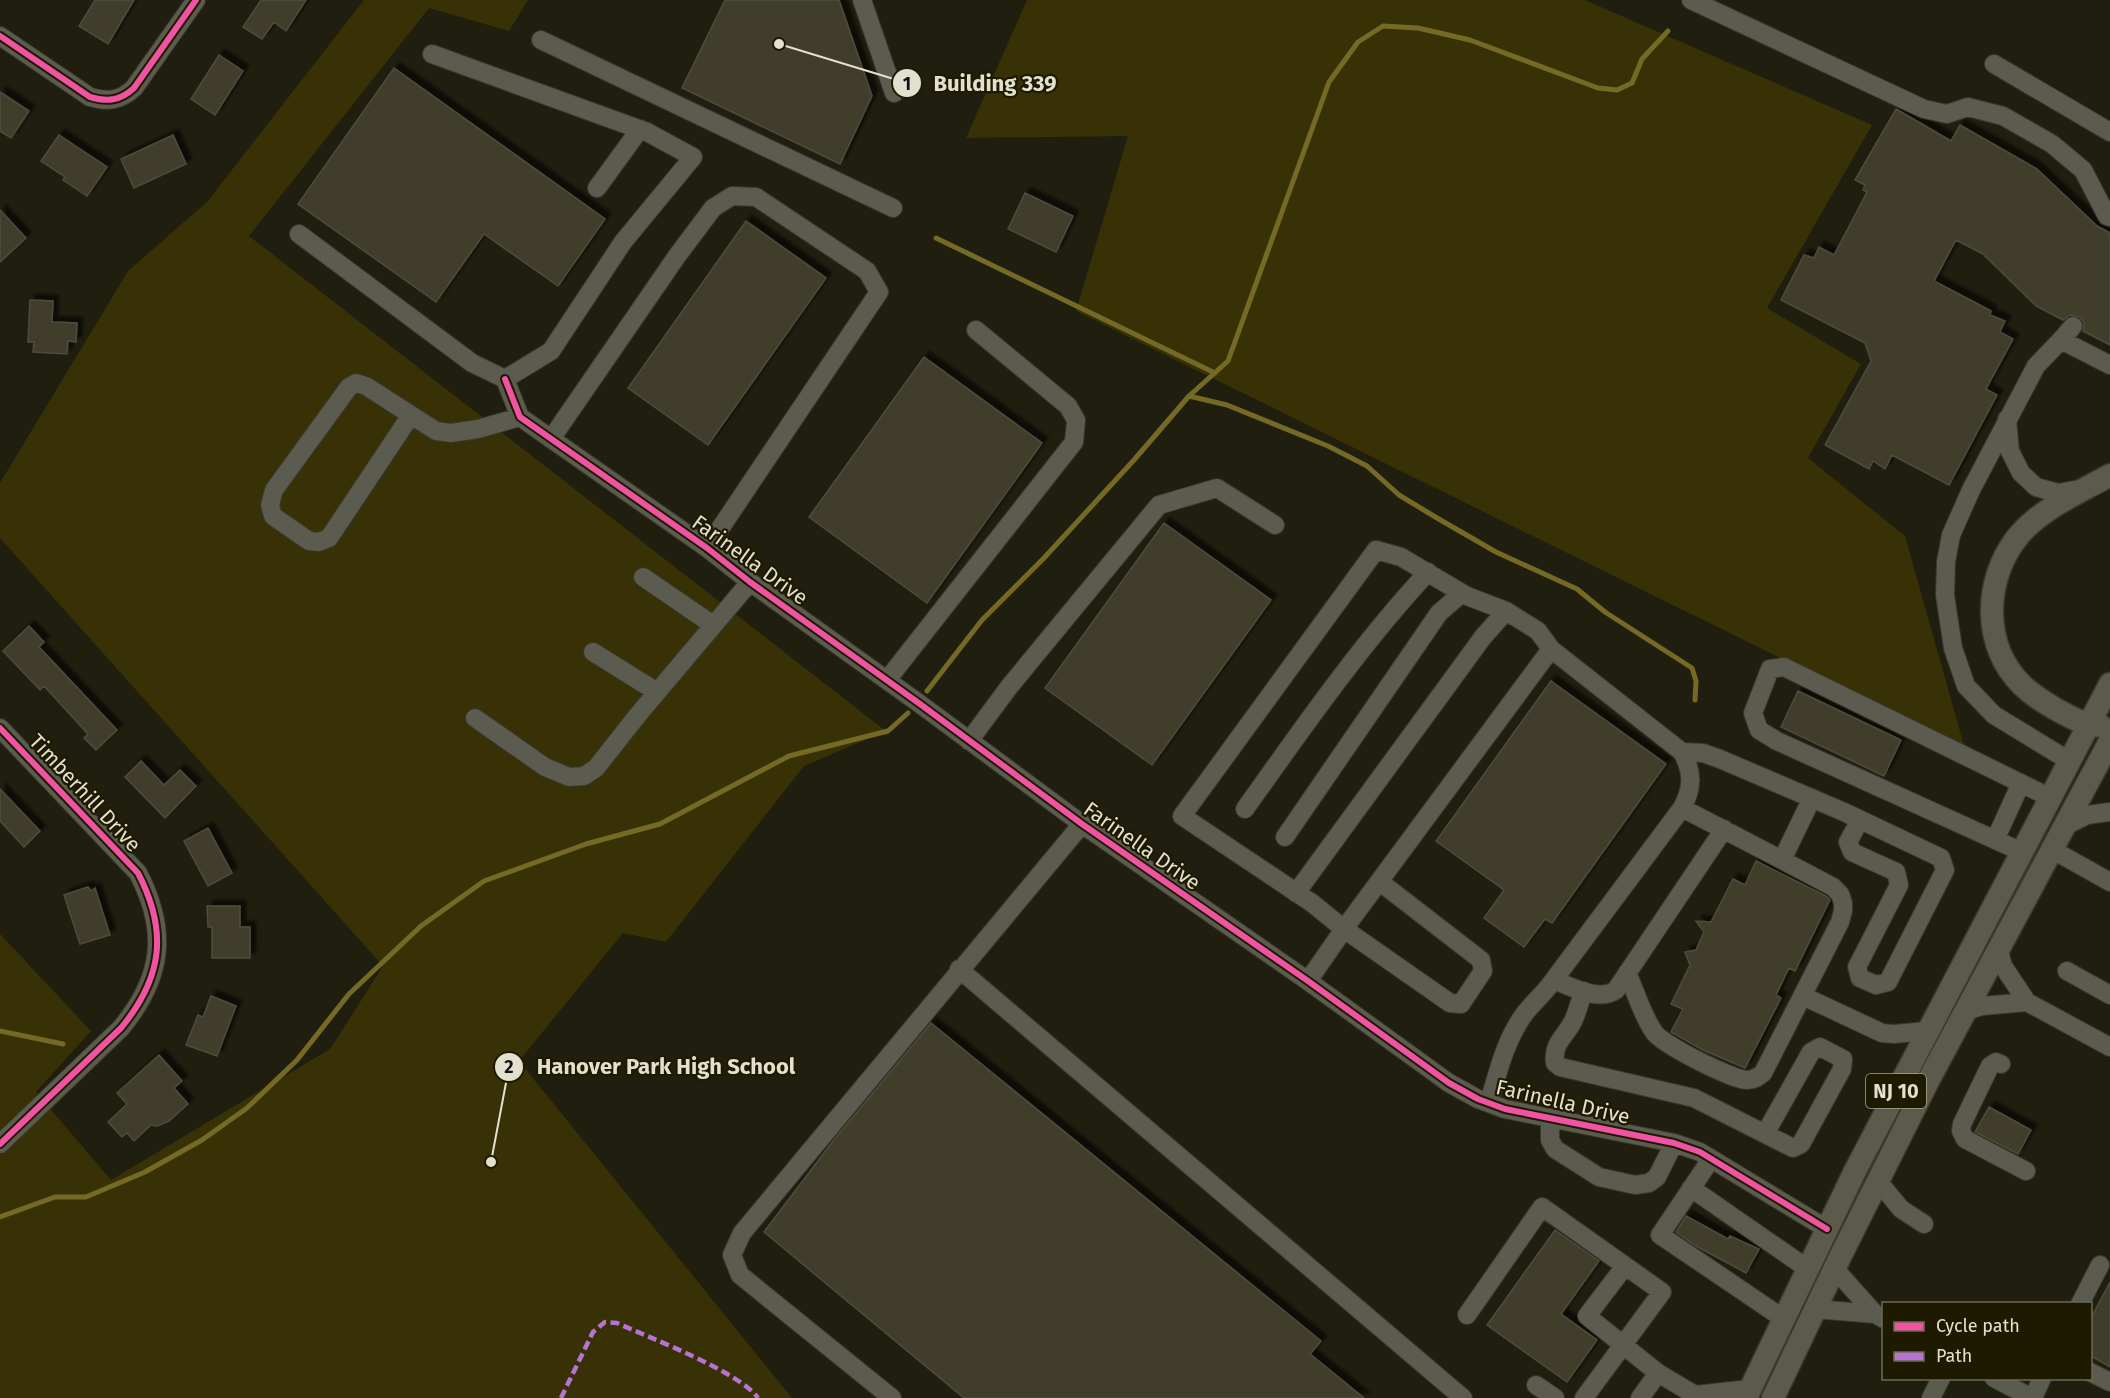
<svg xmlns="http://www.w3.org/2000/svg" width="2110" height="1398" viewBox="0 0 2110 1398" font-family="'Fira Sans',sans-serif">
	<defs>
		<filter id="shadow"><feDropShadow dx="5.5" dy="-5.5" stdDeviation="1.5" flood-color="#0009"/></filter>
	</defs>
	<rect width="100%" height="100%" fill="#201e0f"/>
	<path fill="#373105" d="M364,0H528L509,31L429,8L249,236L886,731L804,766L666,942L623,933L519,1061L792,1398H0V934L91,1031L36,1092L111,1180L330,1049L383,966L0,538V483L128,271L207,202Z
		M1027,0H1585L1872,125L1767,308L1861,364L1808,458L1905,536L1965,749L1076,311L1128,136L966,138Z"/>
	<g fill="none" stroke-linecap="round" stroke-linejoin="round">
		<path stroke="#756a25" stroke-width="5" d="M936,238L1215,373
			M1189,396L1227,405L1328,446L1367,466L1399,495L1437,518L1496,552L1577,589L1605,612L1692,668L1696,681L1695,700
			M927,691L982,620L1044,558L1134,460L1189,396L1228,361L1329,82L1358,42L1383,26L1418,28L1470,40L1598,88L1617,90L1632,83L1642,59L1668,31
			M0,1031L63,1044
			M0,1217L55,1197H86L145,1172L202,1140L247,1108L297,1060L349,994L421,926L484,881L586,844L660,824L789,756L888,731L908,713"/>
	</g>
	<path fill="#403d2a" stroke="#4e4c3f" stroke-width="1.5" filter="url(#shadow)" d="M95,0H134L108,44L79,26Z
		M261,0H306L286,31L274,22L262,39L243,27Z
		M725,0H839L872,96L840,164L682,88Z
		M219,55L243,71L215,115L191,99Z
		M394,68L605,219L558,286L484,234L436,302L298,204Z
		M0,92L29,111L11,138L0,131Z
		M1896,109L1951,141L1960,125L2037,169L2097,226L2110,233V345L2083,331L2084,323L2080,317L2070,315L2063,320L2036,306L1983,254L1956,240L1934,281L1991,311L1990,315L2005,321L2000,332L2013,339L1986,389L1997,395L1949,485L1892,455L1885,469L1873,461L1869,469L1825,445L1871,361L1865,343L1781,300L1804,255L1814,258L1819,247L1834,255L1867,192L1863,190L1865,185L1855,180Z
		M59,135L107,167L87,196L63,180L65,177L41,161Z
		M173,135L186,164L134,188L121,159Z
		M1025,193L1073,216L1056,252L1008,229Z
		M0,210L26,238L0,262Z
		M746,221L826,278L708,445L628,388Z
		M30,300L53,301L52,322L77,323L76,342L68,341L67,354L33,352L34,342H28Z
		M924,357L1042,443L927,603L809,517Z
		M1164,523L1271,600L1152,765L1045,688Z
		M29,626L44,642L39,647L117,730L96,750L84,738L88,734L44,686L40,690L3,651Z
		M1551,681L1666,764L1552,923L1545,919L1524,947L1484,918L1504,890L1436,841Z
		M1798,691L1901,740L1884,776L1781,727Z
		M141,761L164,785L180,770L196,786L165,818L125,777Z
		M0,789L40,831L24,847L0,821Z
		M208,828L232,873L208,886L184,841Z
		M1756,861L1826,896L1830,900L1795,971L1789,968L1776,995L1781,998L1745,1068L1703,1050L1671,1032L1683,1009L1671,1004L1690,965L1685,952L1696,950L1704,932L1696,921L1711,922L1733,879L1745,885Z
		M88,887L91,891L95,888L110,935L80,944L64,895Z
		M207,906H240V927H250V958H212V927H208Z
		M211,996L236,1006L217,1056L186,1045L198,1015L203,1017Z
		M931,1023L1321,1341L1310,1354L1364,1398H964L764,1232L833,1141Z
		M159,1055L182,1081L174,1088L188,1104L169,1121L157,1126L151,1125L134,1141L127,1133L122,1137L108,1122L127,1104L117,1093Z
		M1989,1107L2031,1130L2018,1154L1975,1132Z
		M1686,1216L1728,1239L1730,1236L1759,1249L1746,1273L1696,1246L1676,1232Z
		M1555,1230L1599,1261L1561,1314L1597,1340L1567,1382L1487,1325Z
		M2110,1282V1367L2091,1356V1318Z"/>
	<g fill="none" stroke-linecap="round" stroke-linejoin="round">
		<defs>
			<path id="minor" d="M862,0L894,93
				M1691,0L1924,109L1947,114L1968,107L2003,116L2052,144L2083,170L2107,216L2110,217
				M0,36L90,97C107,102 120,101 134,88L196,0
				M541,40L893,208
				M432,54L647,132L693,157L623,242L551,351L505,379
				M1994,64L2110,132
				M597,188L640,129
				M299,234L472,363L505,379
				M2061,340L2073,326
				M505,379L520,417L707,548L750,582L920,704L1082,824L1308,981L1449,1083L1478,1099L1505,1109L1674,1143L1700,1152L1827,1229
				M411,415L329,538L319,542L309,541L273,516L270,505L274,490L349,387L356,383L366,386L436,431L451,433L478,429L520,417
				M2007,419L2010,451L2021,473L2036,487L2058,493L2080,489
				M551,439L677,256L713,208L732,196L756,197L867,271L879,292L707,548
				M643,577L713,625
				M593,652L657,692
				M887,680L1074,442L1076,420L1068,406L976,330
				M475,718L545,767L569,777L584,776L596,768L637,716L750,582
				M0,728L138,873C168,931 163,977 121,1028L0,1144
				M969,741L1009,687L1159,505L1217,488L1275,525
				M1682,752L1703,753L1720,759L1844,812L1941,858L1945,870L1888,982L1876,985L1860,978L1857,967L1899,885L1896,872L1852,852L1848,842L1860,820
				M2071,762L1994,715L1966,686L1953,648L1945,595L1946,562L1951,535L1971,490L2036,366L2061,340L2110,365
				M1682,808L1782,860L1812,798
				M1245,809C1302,729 1361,644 1428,572
				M2063,827L2087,815L2110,812
				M1285,837L1439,613L1462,593
				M1995,840L2021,783
				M2051,849L2110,882
				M2022,852L1777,741L1759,730L1753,713L1770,669L1784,667L2051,798
				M1380,882L1481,960L1483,971L1461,1004L1450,1003L1344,929L1551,649
				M1296,893L1483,637L1506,611
				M959,969L1463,1398
				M2067,971L2110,995
				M1627,973C1636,992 1642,1015 1654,1032C1661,1044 1733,1080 1747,1080C1754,1080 1758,1077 1763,1073L1840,922L1843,911V903L1840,894L1833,887L1782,860
				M1554,980C1572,987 1599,1002 1616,990L1724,829
				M1308,981L1344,929L1312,903L1182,816L1376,550L1401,557L1467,596L1506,611L1538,631L1551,649L1682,752C1693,772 1693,788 1682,808L1550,985C1542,995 1533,1003 1525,1013C1505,1040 1498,1072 1489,1103
				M1584,991C1580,1000 1578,1010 1574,1019C1567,1036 1552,1042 1555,1063L1560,1067L1694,1098L1793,1148L1801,1144L1842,1069L1843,1059L1820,1047L1811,1052L1765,1134
				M1803,996L1882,1033L1894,1034L1927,1031
				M2027,1002L2110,1047
				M1965,1011L1982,1006L2027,1002L2003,966L1998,947
				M2001,1064L1996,1062L1990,1066L1962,1124L1961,1131L1965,1139L2026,1171
				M1550,1118V1140L1555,1149L1599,1177L1635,1185L1649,1183L1657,1177L1674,1143
				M1711,1159L1660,1235L1784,1319
				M1878,1181L1901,1209L1924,1224
				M1691,1188L1808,1269
				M1625,1266L1587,1316L1658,1373L1695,1395L1750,1389
				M1834,1268L1875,1314L1884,1319
				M2080,1304L2100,1265
				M1815,1309L1875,1314
				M1467,1315L1542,1207L1662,1292L1584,1398
				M2090,1372L2110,1382
				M1994,1378L2032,1398
				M1536,1385L1555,1398
				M892,1398L740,1275L732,1255L742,1233L1082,824
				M1640,1398L1658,1373
				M1931,1398L1941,1378
				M2033,1398L2042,1378"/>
			<path id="major" d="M2101,726C2085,725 2072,718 2059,711C2045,703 2033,696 2022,685C1982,646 1984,581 2016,539C2039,509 2079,493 2110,475
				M1746,1398L1855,1171L2110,684
				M1773,1398L1840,1257L1928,1081L2110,741"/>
		</defs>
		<use href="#minor" stroke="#3a382c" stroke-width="20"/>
		<use href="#major" stroke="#3a382c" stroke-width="25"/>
		<use href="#minor" stroke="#5c5b50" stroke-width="18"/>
		<use href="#major" stroke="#5c5a4b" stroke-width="22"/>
		<path stroke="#b673d3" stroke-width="4.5" stroke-dasharray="9 4.5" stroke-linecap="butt" d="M561,1398L593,1332L605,1322L617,1323C650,1338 740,1372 758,1398"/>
		<defs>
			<path id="cycleway" d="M0,36L90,97C107,102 120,101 134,88L196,0
				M505,379L520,417L707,548L750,582L920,704L1082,824L1308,981L1449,1083L1478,1099L1505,1109L1674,1143L1700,1152L1827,1229
				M0,728L138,873C168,931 163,977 121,1028L0,1144"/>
		</defs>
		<use href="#cycleway" stroke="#1e1a00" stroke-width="10"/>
		<use href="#cycleway" stroke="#f153a3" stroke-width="6"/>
	</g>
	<g text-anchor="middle" stroke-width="4.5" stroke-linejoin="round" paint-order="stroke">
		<rect fill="#1e1a00" stroke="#a8a592" stroke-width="1.5" x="1866" y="1074" width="60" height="34" rx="4.5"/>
		<g font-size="20" font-weight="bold" fill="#e3e0d0">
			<text x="1896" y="1098">NJ 10</text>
		</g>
		<g font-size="21" fill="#e3e0d0" stroke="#1e1a00">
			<text transform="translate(750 560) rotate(36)" y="7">Farinella Drive</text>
			<text transform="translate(85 793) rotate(47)" y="7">Timberhill Drive</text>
			<text transform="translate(1142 846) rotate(35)" y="7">Farinella Drive</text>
			<text transform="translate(1563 1102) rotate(13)" y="7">Farinella Drive</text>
		</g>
	</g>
	<path fill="none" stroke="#e3e0d0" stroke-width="2" d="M779 44L907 83M491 1162L509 1067"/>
	<g fill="#e3e0d0" stroke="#1e1a00" stroke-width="2">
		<circle cx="779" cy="44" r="6"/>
		<circle cx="491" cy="1162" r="6"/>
		<circle cx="907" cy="83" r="15"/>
		<circle cx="509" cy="1067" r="15"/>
	</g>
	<g font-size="18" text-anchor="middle" font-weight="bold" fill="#111">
		<text x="907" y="90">1</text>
		<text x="509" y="1073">2</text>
	</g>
	<g font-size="22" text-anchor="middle" font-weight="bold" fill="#e3e0d0" stroke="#1e1a00" stroke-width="4.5" stroke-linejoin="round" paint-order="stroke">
		<text x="995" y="91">Building 339</text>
		<text x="666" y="1074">Hanover Park High School</text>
	</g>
	<rect x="1882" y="1302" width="210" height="78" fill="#1e1a00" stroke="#6d6953" stroke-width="1.5"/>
	<rect x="1894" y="1322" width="30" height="9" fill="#f153a3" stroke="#6d6953" stroke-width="1.5"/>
	<text x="1936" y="1332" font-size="18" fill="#e3e0d0">Cycle path</text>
	<rect x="1894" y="1352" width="30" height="9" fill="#b673d3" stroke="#6d6953" stroke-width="1.5"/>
	<text x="1936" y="1362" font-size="18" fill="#e3e0d0">Path</text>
</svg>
